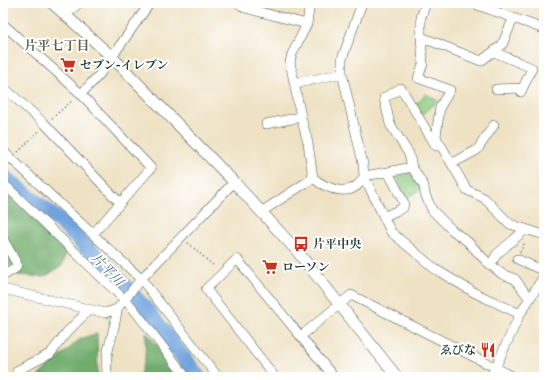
<svg xmlns="http://www.w3.org/2000/svg" width="547" height="380" viewBox="0 0 547 380" font-family="'Libre Caslon Text','Noto Serif JP',serif">
	<rect width="100%" height="100%" fill="#fff"/>
	<filter id="ink" filterUnits="userSpaceOnUse"><feTurbulence type="fractalNoise" baseFrequency=".025" numOctaves="2"/><feDisplacementMap in="SourceGraphic" scale="8" xChannelSelector="R" yChannelSelector="G"/><feConvolveMatrix kernelMatrix="1 2 1 2 8 2 1 2 1" color-interpolation-filters="sRGB"/></filter>
	<filter id="wash" filterUnits="userSpaceOnUse"><feTurbulence type="fractalNoise" baseFrequency=".012" numOctaves="4" result="noise"/><feDisplacementMap in="SourceGraphic" scale="16" xChannelSelector="R" yChannelSelector="G"/><feGaussianBlur stdDeviation="0.9" result="paint"/><feColorMatrix in="noise" values="0 0 0 0 0 0 0 0 0 0 0 0 0 0 0 0 0 1.4 0 .05"/><feComposite in="paint" operator="in"/></filter>
	<g filter="url(#wash)">
		<rect width="100%" height="100%" fill="#efe2c4"/>
		<path fill="#8cc87d" stroke="#568258" d="M426,94L438,101L421,116L415,105Z
			M410,172L422,189L406,198L397,177Z"/>
		<path fill="#71ac6c" stroke="#487450" d="M3,190L62,244L66,253L62,266L44,277L18,275L3,260Z
			M146,332L186,377H139L145,359Z
			M97,333L98,377H37L80,339Z"/>
		<g fill="none" stroke-linecap="round" stroke-linejoin="round">
			<path stroke="#71a4dd" stroke-width="16" d="M3,176L62,223L106,266L148,312L198,377"/>
		</g>
	</g>
	<g filter="url(#ink)">
		<g fill="none" stroke-linecap="round" stroke-linejoin="round">
			<defs>
				<path id="minor" d="M238,3L245,8L307,24
					M310,3L307,24L292,54L290,62L301,117L308,143L313,178C328,190 354,199 364,176L388,172L404,203L403,208L385,216
					M362,3L342,59V73L363,164L364,176L391,232L435,269L475,293L520,314
					M426,3L421,17V37L481,61L502,45L513,19
					M472,3L544,29
					M65,15L79,3
					M3,24L81,94L151,168L93,234
					M421,37L423,64L418,78L450,90L440,107L436,137L467,190L484,198L510,224L544,235
					M494,52L532,68L521,92
					M295,84L342,73
					M3,87L45,124L120,203
					M496,89L522,88
					M81,94L99,75L150,3
					M266,124L301,117
					M441,146H436L401,88L384,98L390,124L409,154L412,167L424,186L425,194L432,210L452,230L468,242L486,261L502,274L515,279L529,298
					M3,151L141,279L218,377
					M453,163L477,150L494,125
					M388,172L412,167
					M3,183L132,307L186,377
					M261,212L313,178
					M3,239L17,264L16,268L3,276
					M517,259L544,271
					M491,264L497,254L526,229
					M3,289L105,313L117,309L141,279L234,182
					M301,336L351,295L514,377
					M14,377L18,370L50,354L67,332L89,310
					M108,377C102,354 116,332 117,309
					M275,377L206,289L237,259L334,377
					M491,377L520,314L544,276"/>
				<path id="major" d="M52,3L111,56L234,182L297,251L397,377"/>
			</defs>
			<use href="#minor" stroke="#3e564a" stroke-width="10"/>
			<use href="#major" stroke="#3e564a" stroke-width="12"/>
			<path stroke="#3e564a" stroke-width="1.5" stroke-dasharray="1 3" stroke-linecap="butt" d="M52,118L73,100
				M18,152L39,131
				M540,204L544,208
				M188,243L215,267
				M520,252L525,242"/>
			<use href="#minor" stroke="#fff" stroke-width="9"/>
			<use href="#major" stroke="#fff" stroke-width="11"/>
		</g>
	</g>
	<defs>
		<symbol id="supermarket-bare" viewBox="-9 -9 18 18"><path d="M-6-5.5h2.5l.6 2H6L4.5 2H-2.5L-4.4-4H-6ZM-1.5 3.2a1.3 1.3 0 1 0 .1 0ZM3 3.2a1.3 1.3 0 1 0 .1 0Z" fill="#c8321e" stroke="#fff" stroke-width="2.5" paint-order="stroke"/></symbol>
		<symbol id="bus-bare" viewBox="-9 -9 18 18"><path d="M-5-6H5V4H4V6H2V4H-2V6H-4V4H-5ZM-3.5-4V0h7V-4ZM-3.5 1.2v1.5H-2V1.2ZM2 1.2v1.5H3.5V1.2Z" fill="#c8321e" stroke="#fff" stroke-width="2.5" paint-order="stroke"/></symbol>
		<symbol id="restaurant-bare" viewBox="-9 -9 18 18"><path d="M-5-6h1v4h1v-4h1v4h1v-4h1v5L-1.5 .5V6h-2V.5L-5-1ZM5-6V6H3V1.5H1.5Q1.5-4 5-6Z" fill="#c8321e" stroke="#fff" stroke-width="2.5" paint-order="stroke"/></symbol>
	</defs>
	<g fill-rule="evenodd">
		<use href="#supermarket-bare" x="57" y="54" width="22" height="22"/>
		<use href="#bus-bare" x="290" y="233" width="22" height="22"/>
		<use href="#supermarket-bare" x="259" y="256" width="22" height="22"/>
		<use href="#restaurant-bare" x="477" y="339" width="22" height="22"/>
	</g>
	<g text-anchor="middle" stroke-width="4" stroke-linejoin="round" paint-order="stroke">
		<g font-size="12" font-weight="bold" fill="#1f3d34" stroke="#fff" text-anchor="start">
			<text x="80" y="69">セブン-イレブン</text>
			<text x="313" y="248">片平中央</text>
			<text x="282" y="271">ローソン</text>
			<text x="476" y="354" text-anchor="end">ゑびな</text>
		</g>
		<g font-size="13" font-weight="bold" fill="#5d624e" stroke="#fff">
			<text x="57" y="50">片平七丁目</text>
		</g>
		<g font-size="13" font-style="italic" fill="#3c616f" stroke="#fff">
			<text transform="translate(108 269) rotate(46)" y="5">片平川</text>
		</g>
	</g>
	<rect width="547" height="380" fill="none" stroke="#fff" stroke-width="16"/>
</svg>
